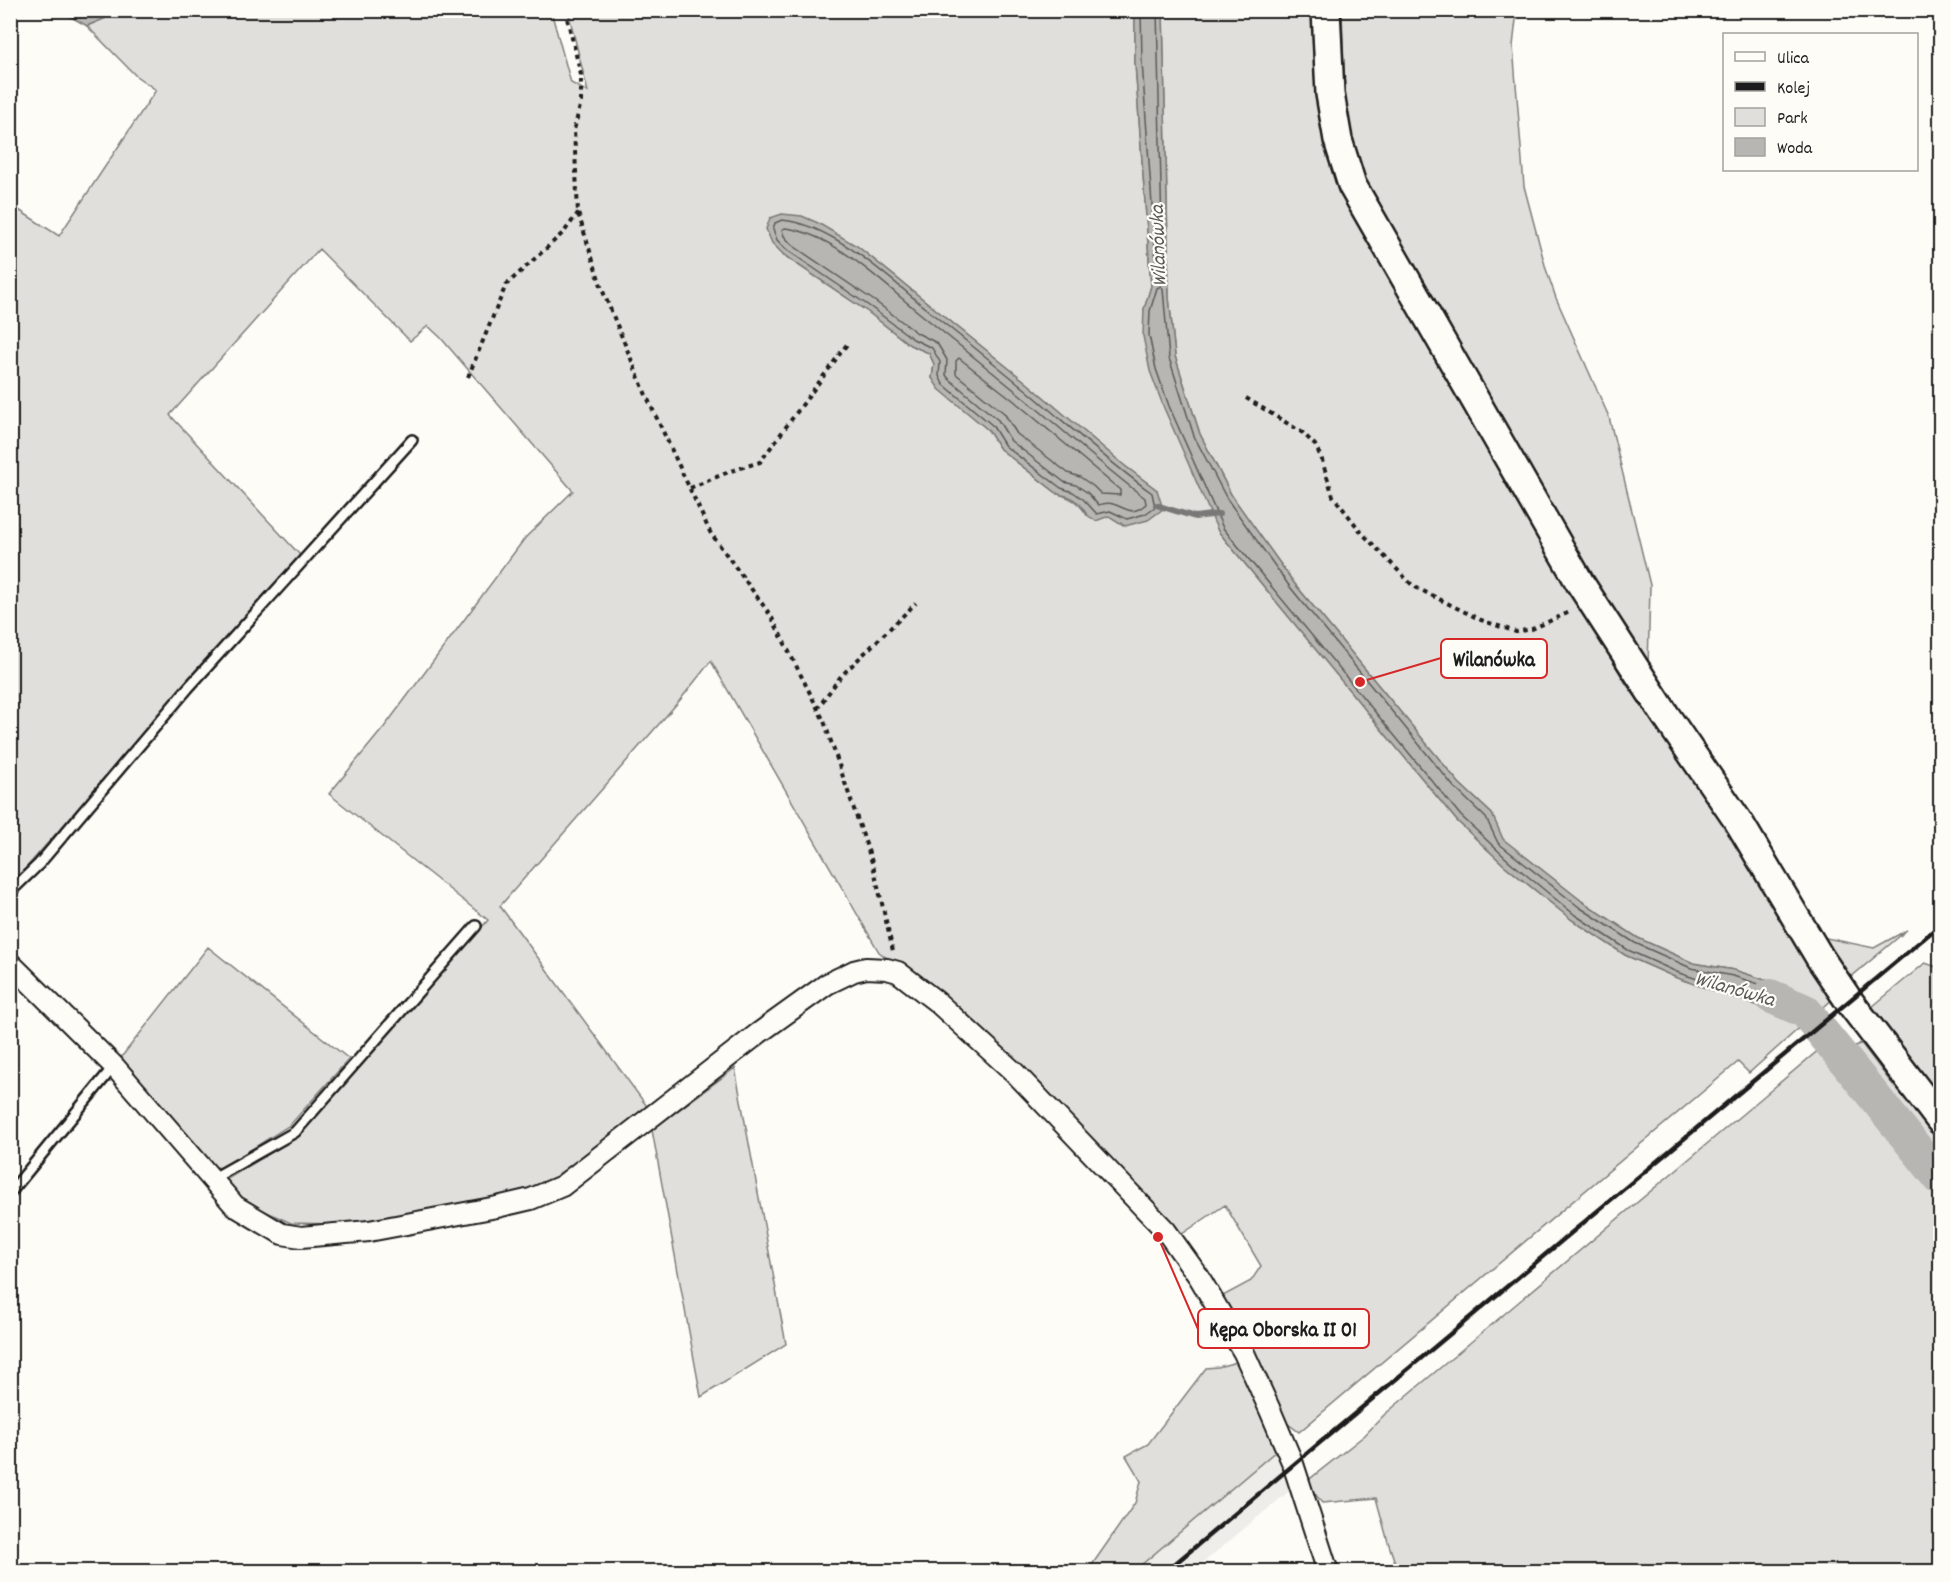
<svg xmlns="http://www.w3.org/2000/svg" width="1951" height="1582" viewBox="0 0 1951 1582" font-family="Dekko,sans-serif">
	<rect width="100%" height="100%" fill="#fdfcf7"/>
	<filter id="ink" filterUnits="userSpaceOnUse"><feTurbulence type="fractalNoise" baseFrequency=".0167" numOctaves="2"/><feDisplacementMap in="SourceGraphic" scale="12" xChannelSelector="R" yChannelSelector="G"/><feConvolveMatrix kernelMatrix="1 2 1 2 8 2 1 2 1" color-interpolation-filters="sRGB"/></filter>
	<g filter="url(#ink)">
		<path fill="#eeede9" d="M1277,1450L1293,1488L1193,1571L1134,1572Z"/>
		<path fill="#e0dfdb" stroke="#7e7e7c" stroke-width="1.5" fill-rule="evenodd" d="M108,10L551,11L571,83L588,92L568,11H1135V63L1151,286L1144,310L1218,531L1457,821L1504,865L1572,920L1625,955L1677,978L1806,1022L1749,1073L1738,1062L1299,1432L1280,1418L1255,1353L1221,1297L1251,1281L1261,1266L1225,1205L1179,1236L1156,1204L955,1009L879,952L711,661L680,700L500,906L649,1109L544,1185L461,1214L335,1224L291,1223L240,1200L224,1181L300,1135L488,920L329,794L385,726L525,538L573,491L440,337L428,326L410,341L319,249L170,415L300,555L11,885V205L59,236L156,90L136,76L87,26L106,18ZM857,246L1027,383L1125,466L1157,490L1087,515C1079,503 1072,498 1058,494L1000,449L988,430L932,378L934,364L929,353L910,345L868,312L783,255Z
			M1163,11H1317L1320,81L1328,157L1342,192L1626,684L1697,777L1835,997L1817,1013L1781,985L1734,970L1693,963L1638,938L1583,902L1502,839L1492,814L1459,783L1294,583L1232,496L1200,434L1175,356L1169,297Z
			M1342,11H1517L1513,46L1524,186L1546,269L1556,298L1609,417L1650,585L1648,669L1639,664L1365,190L1346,133Z
			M1907,930L1845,982L1817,936L1874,948Z
			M208,947L349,1059L290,1125L222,1168L210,1166L119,1060Z
			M1925,963L1940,968V1087L1920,1082L1867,1011Z
			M1833,1038L1846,1051L1861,1043L1889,1080L1940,1137V1571H1398L1388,1542L1376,1498L1322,1503L1306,1482L1365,1435L1384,1415Z
			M735,1068L786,1344L701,1397L652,1130Z
			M1237,1362L1277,1450L1134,1571L1087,1572L1135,1503L1141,1481L1126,1456L1148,1444L1206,1368L1218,1367Z"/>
		<path fill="#b7b6b2" stroke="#797876" stroke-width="1.5" d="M60,11L108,10V11L106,18L87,26Z
			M1135,11H1163L1169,297L1175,356L1200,434L1232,496L1294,583L1459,783L1492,814L1503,839L1583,902L1638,938L1693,963L1734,970L1781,985L1817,1013L1806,1022L1677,978L1625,955L1572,920L1504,865L1457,821L1218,531L1164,408L1150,371L1143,336L1144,309L1151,286L1135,63Z
			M782,214L802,216L818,223L857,246L1027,383L1125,466L1157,490L1163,509L1148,520L1125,526L1109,516L1096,521L1087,515L1080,504L1070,497L1058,494L1000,449L988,430L939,389L932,378L934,364L929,353L910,345L868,312L784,255L772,243L766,229L770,218Z"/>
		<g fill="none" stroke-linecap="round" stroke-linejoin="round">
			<path stroke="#5a5a58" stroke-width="1.5" d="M1141,10L1142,62L1157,276L1160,279L1163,276L1157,10
				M782,220C836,225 894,283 935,316C965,340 995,364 1024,388C1067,424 1107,461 1152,493L1155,507L1145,514L1127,519L1110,511L1097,514L1083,499L1073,492L1061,488L1005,446L992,425L943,384L939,376L940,362L932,348L913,339L872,308L787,250L777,240L773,229L775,223Z
				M785,228C835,234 884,285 922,315C954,341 986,367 1018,393C1061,428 1101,465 1145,498L1146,504C1131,517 1127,508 1113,504C1108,502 1103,504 1098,505L1088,493L1076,485L1064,482L1011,441L998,420L949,379L946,375L947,360L937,343L917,333L876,302L792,245L784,236L782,230Z
				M1161,286L1163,289L1169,358L1194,436L1227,499L1290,587L1454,787L1486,818L1498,843L1579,907L1635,943L1691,968L1733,976L1778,990L1801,1007L1800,1012H1798L1679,973L1628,950L1575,915L1508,860L1461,816L1223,528L1169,406L1156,369L1149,335L1150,311L1157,288Z
				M959,358L1013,400L1120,490V495L1101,494L1093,486L1080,477L1068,473L1017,434L1004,413L956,374V361Z"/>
			<path stroke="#797876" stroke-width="6" d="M1156,505L1195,517L1219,514"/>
			<path stroke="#b7b6b2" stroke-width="34" d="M1770,996L1805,1011L1940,1178"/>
			<defs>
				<path id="lane" d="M10,892L39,864L188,688L412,440
					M212,1179L295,1132L476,926
					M10,1193L114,1066"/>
				<path id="street" d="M10,963L114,1066L235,1206L282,1234L301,1237L369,1231L497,1207L531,1199L562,1186L759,1033L827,984L854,971L866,968L887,969L898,972L937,1002L1015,1073L1166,1231L1199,1277L1244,1353L1270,1410L1293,1464L1328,1572"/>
				<path id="secondary" d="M1326,10L1330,94L1338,140L1352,185L1580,583L1666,716L1740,824L1820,958L1849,1001L1940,1120"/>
			</defs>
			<use href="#lane" stroke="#1c1c1c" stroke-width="14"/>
			<use href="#street" stroke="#1c1c1c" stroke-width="24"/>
			<use href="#secondary" stroke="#1c1c1c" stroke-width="32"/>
			<path stroke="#1c1c1c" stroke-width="4" stroke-dasharray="4.5 4.5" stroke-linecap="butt" d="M565,10L581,75V102L574,130L578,213L602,289L646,395L710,532L771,616L824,721L873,865L893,951
				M468,377L506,285L564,232L578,213
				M1246,398L1303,433L1315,445L1321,457L1333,496L1362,533L1413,586L1481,620L1516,632L1532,629L1572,611
				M690,488L731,471L760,462L848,343
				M817,709L841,676L916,603"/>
			<use href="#lane" stroke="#fdfcf7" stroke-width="9"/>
			<use href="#street" stroke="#fdfcf7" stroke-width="20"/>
			<use href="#secondary" stroke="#fdfcf7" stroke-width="27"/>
			<path stroke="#1c1c1c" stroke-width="4.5" d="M1165,1572L1940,925"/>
		</g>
	</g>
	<g text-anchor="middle" stroke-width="4.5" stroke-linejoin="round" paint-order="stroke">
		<g font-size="21" font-style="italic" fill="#5a5a58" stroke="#fdfcf7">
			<text transform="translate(1157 246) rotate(-92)" y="7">Wilanówka</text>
			<text transform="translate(1735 988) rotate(16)" y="7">Wilanówka</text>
		</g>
	</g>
	<path fill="none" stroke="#d62828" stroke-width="2" d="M1360 682L1441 658M1158 1237L1198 1329"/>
	<g fill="#d62828" stroke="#fdfcf7" stroke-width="2">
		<circle cx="1360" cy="682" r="6"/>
		<circle cx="1158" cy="1237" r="6"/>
	</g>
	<g fill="#fdfcf7" stroke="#d62828" stroke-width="2">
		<rect x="1441" y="639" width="106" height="39" rx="6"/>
		<rect x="1198" y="1309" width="171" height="39" rx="6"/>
	</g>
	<g font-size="21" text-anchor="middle" font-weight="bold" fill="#1c1c1c">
		<text x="1494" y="666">Wilanówka</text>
		<text x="1283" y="1336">Kępa Oborska II 01</text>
	</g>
	<rect width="1951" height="1582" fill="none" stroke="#fdfcf7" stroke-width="36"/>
	<rect x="18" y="18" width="1915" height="1546" fill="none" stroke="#1c1c1c" stroke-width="2" filter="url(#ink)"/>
	<rect x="1723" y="33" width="195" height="138" fill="#fdfcf7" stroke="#a3a29f" stroke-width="1.5"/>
	<rect x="1735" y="52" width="30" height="9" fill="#fdfcf7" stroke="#a3a29f" stroke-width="1.5"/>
	<text x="1777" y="63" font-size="18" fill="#1c1c1c">Ulica</text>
	<rect x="1735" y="82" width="30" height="9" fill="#1c1c1c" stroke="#a3a29f" stroke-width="1.5"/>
	<text x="1777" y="93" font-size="18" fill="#1c1c1c">Kolej</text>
	<rect x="1735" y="108" width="30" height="18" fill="#e0dfdb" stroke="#a3a29f" stroke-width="1.5"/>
	<text x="1777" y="123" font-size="18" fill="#1c1c1c">Park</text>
	<rect x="1735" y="138" width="30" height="18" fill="#b7b6b2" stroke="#a3a29f" stroke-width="1.5"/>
	<text x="1777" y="153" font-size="18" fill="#1c1c1c">Woda</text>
</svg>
